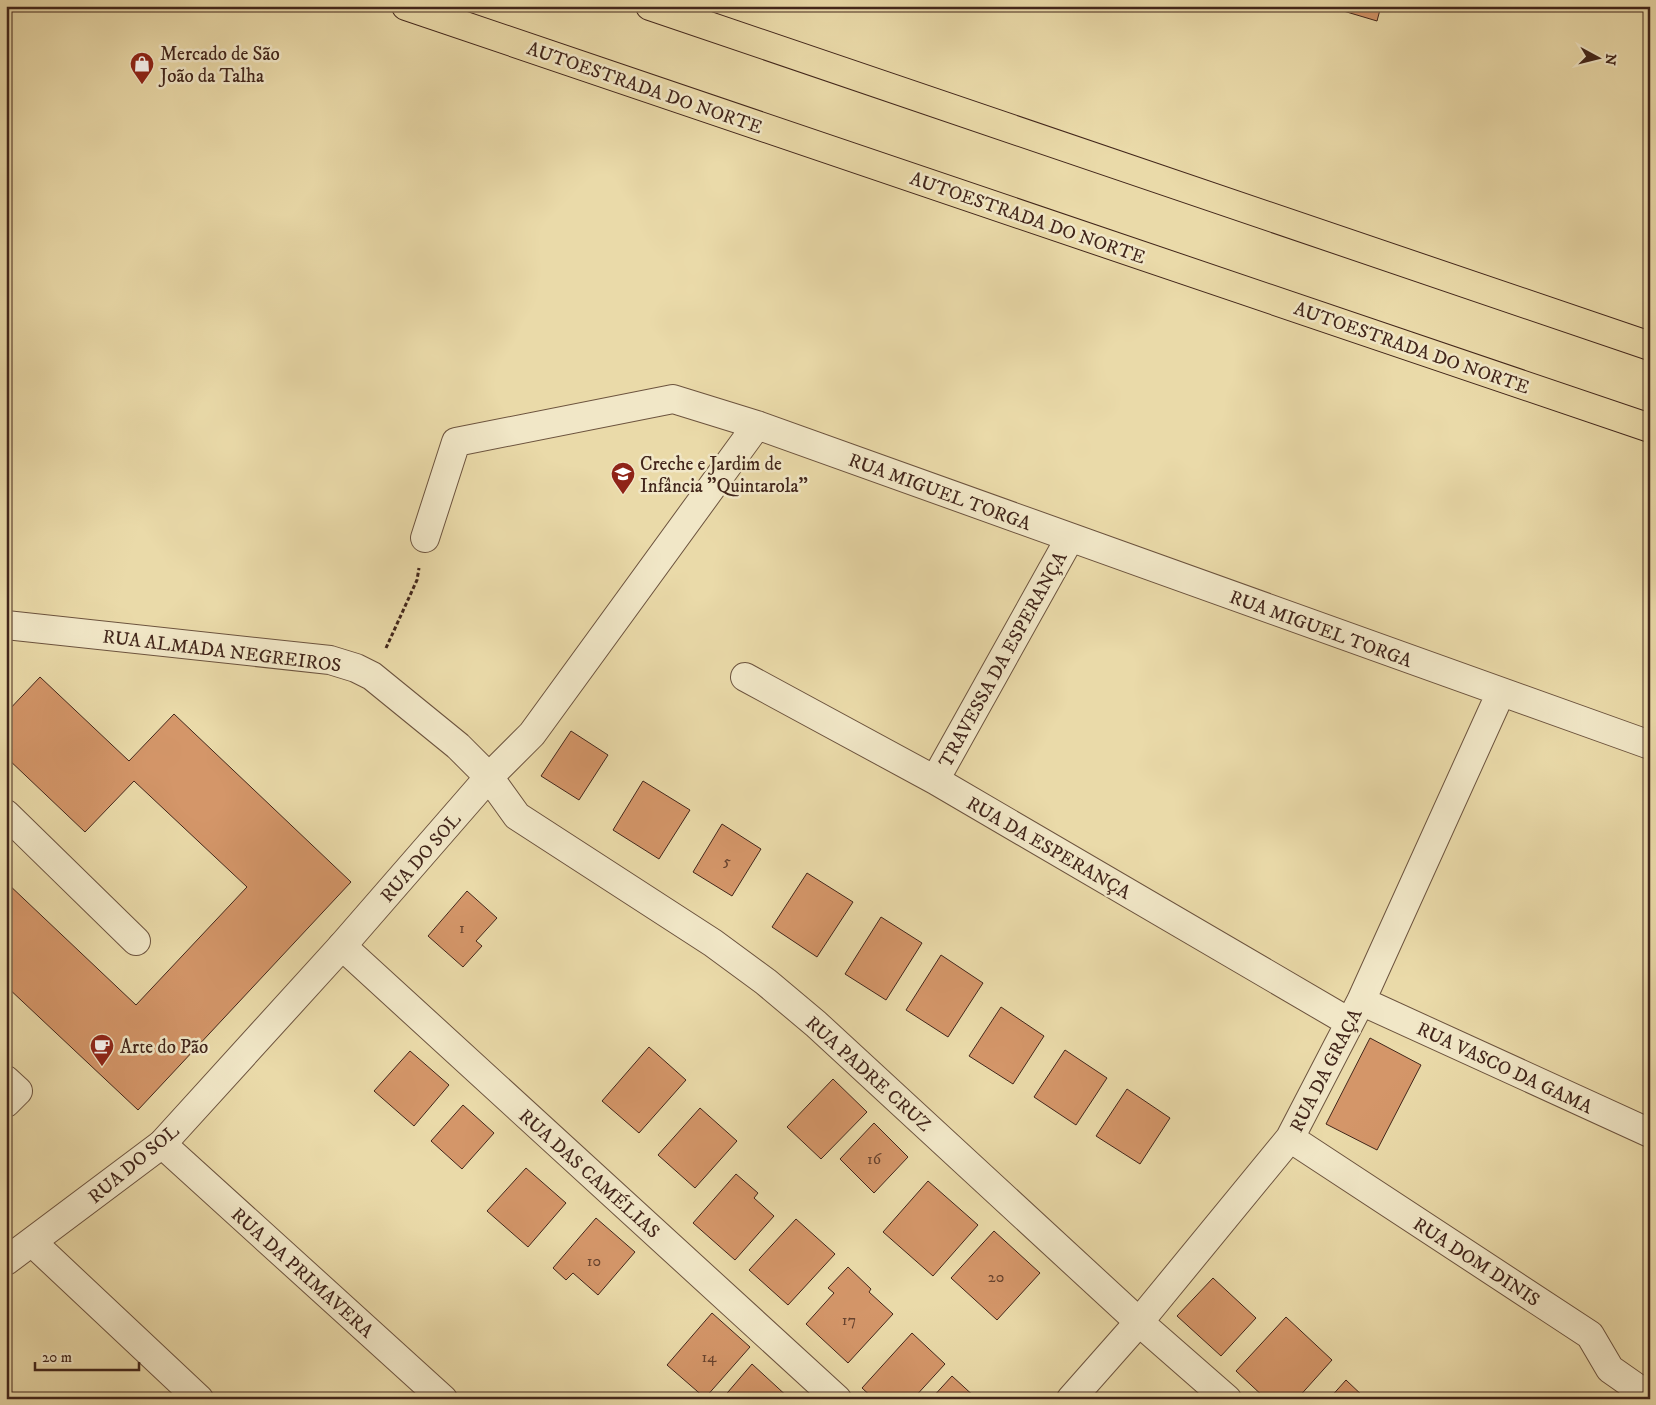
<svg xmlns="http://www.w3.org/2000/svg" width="1656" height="1405" viewBox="0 0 1656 1405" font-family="'IM FELL DW Pica',serif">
	<rect width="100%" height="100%" fill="#eadaa9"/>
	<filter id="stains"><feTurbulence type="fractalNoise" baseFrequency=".004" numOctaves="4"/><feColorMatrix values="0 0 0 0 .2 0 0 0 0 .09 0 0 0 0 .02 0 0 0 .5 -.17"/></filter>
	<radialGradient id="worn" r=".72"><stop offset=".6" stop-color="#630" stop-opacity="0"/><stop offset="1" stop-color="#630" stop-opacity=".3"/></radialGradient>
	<path fill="#d49669" stroke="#42261b" d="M1341,6H1381L1377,21L1340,10Z
		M40,677L129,761L174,714L351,882L138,1110L6,986V882L136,1005L247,887L134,781L85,832L6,757V713Z
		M571,731L608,755L579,800L541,776Z
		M643,781L690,810L659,859L613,830Z
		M722,824L761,849L732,896L693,872Z
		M807,873L853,902L817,957L772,927Z
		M467,891L497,918L476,941L482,946L463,967L428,936Z
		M881,917L922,943L886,1000L845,974Z
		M941,955L983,983L948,1037L906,1010Z
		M1001,1007L1044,1036L1013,1084L969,1056Z
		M1370,1038L1421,1065L1377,1150L1326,1124Z
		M649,1047L686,1080L639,1133L602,1101Z
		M1065,1050L1107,1078L1076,1125L1034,1097Z
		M410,1051L449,1085L414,1126L374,1091Z
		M833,1079L867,1112L821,1159L787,1127Z
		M1127,1089L1170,1118L1140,1164L1096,1136Z
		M463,1105L494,1133L462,1169L431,1141Z
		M700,1108L737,1141L695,1188L658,1155Z
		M874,1123L908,1157L874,1193L840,1159Z
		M526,1168L566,1203L528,1247L487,1211Z
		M736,1174L758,1193L754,1198L774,1216L735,1260L693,1223Z
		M928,1181L978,1225L933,1276L883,1232Z
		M596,1218L635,1252L598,1295L573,1273L566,1280L553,1268Z
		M796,1219L835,1254L788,1305L749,1270Z
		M994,1231L1040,1273L997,1320L951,1278Z
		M848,1267L871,1289L869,1292L893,1314L848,1363L806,1324L834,1293L828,1288Z
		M1213,1278L1256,1318L1221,1356L1177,1316Z
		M712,1313L750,1347L705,1398L667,1365Z
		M1286,1317L1332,1360L1297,1399H1266L1236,1371Z
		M912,1333L945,1364L913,1399H874L862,1388Z
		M752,1364L790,1399H722Z
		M952,1376L977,1399H931Z
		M1346,1380L1366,1399H1329Z"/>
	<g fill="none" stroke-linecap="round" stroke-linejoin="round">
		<defs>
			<path id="minor" d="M425,538L456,442L673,399L757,425L1650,745
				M745,677L935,780L1349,1022
				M489,777L532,734L757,425
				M935,780L1070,538
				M6,814L136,941
				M342,946L837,1399
				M1361,1001L1650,1133
				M6,1080L18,1091L6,1103
				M1290,1138L1590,1335L1610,1369L1650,1397
				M162,1144L443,1399
				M33,1243L199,1399
				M1071,1399L1139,1322L1290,1138L1361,1001L1501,692"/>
			<path id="tertiary" d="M6,625L330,660L356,668L372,676L458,746L489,777L517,816L713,943L766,982L816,1024L1139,1322L1227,1399
				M6,1261L162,1144L342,946L489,777"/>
			<path id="motorway" d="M406,6L1650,428
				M650,6L1650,346"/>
		</defs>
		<use href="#minor" stroke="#6c533e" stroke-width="30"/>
		<use href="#tertiary" stroke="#6c533e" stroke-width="30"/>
		<use href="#motorway" stroke="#42261b" stroke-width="30"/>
		<path stroke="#42261b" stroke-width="3" stroke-dasharray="4 2.5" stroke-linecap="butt" d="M386,648L417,580L419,568"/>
		<use href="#minor" stroke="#f1e7c7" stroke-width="28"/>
		<use href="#tertiary" stroke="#f1e7c7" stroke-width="28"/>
		<use href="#motorway" stroke="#eadaa9" stroke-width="28"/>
	</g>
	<defs>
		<symbol id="shop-pin" viewBox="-11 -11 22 30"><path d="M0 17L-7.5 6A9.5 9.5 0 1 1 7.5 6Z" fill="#8f2418" stroke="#f1e7c7"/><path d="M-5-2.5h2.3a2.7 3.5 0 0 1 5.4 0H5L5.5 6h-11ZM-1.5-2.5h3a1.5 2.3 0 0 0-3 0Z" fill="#fff"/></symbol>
		<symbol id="school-pin" viewBox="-11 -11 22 30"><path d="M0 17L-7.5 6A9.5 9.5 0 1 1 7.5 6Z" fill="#8f2418" stroke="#f1e7c7"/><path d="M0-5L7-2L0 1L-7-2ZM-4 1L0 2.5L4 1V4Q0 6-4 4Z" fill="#fff"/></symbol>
		<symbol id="cafe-pin" viewBox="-11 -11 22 30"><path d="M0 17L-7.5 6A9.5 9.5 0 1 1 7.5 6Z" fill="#8f2418" stroke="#f1e7c7"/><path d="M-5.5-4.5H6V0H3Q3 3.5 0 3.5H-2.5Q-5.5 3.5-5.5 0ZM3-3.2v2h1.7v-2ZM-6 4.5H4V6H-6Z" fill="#fff"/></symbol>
	</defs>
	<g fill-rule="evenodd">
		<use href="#shop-pin" x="128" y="50" width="28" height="38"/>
		<use href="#school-pin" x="609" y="460" width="28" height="38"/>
		<use href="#cafe-pin" x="88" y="1032" width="28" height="38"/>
	</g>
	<g text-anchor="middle" stroke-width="5" stroke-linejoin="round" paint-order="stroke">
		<g font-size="16" fill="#66422e">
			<text x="727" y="866">5</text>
			<text x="462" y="933">1</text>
			<text x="874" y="1164">16</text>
			<text x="594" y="1266">10</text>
			<text x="996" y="1282">20</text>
			<text x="849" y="1325">17</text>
			<text x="709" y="1362">14</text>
		</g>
		<g font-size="19" fill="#42261b" stroke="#f1e7c7" text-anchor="start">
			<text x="160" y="60">Mercado de São<tspan x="160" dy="22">João da Talha</tspan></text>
			<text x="640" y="470">Creche e Jardim de<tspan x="640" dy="22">Infância "Quintarola"</tspan></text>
			<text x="120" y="1053">Arte do Pão</text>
		</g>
		<g font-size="19" fill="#42261b" stroke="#f1e7c7">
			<text transform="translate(645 87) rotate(19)" y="7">AUTOESTRADA DO NORTE</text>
			<text transform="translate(1028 217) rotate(19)" y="7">AUTOESTRADA DO NORTE</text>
			<text transform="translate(1412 347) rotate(19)" y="7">AUTOESTRADA DO NORTE</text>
			<text transform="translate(940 491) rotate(20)" y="7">RUA MIGUEL TORGA</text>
			<text transform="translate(1321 628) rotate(20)" y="7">RUA MIGUEL TORGA</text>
			<text transform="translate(222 650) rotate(7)" y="7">RUA ALMADA NEGREIROS</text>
			<text transform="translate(1002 659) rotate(-61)" y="7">TRAVESSA DA ESPERANÇA</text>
			<text transform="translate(1049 847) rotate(30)" y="7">RUA DA ESPERANÇA</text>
			<text transform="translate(420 857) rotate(-49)" y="7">RUA DO SOL</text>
			<text transform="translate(1505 1067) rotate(25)" y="7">RUA VASCO DA GAMA</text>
			<text transform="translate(1325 1070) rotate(-63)" y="7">RUA DA GRAÇA</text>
			<text transform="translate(869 1073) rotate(42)" y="7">RUA PADRE CRUZ</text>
			<text transform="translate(133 1163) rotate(-40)" y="7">RUA DO SOL</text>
			<text transform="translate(590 1173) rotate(42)" y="7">RUA DAS CAMÉLIAS</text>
			<text transform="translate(1477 1261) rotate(33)" y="7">RUA DOM DINIS</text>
			<text transform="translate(303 1272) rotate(42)" y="7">RUA DA PRIMAVERA</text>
		</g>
	</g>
	<rect width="1656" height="1405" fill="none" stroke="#eadaa9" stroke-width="25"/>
	<rect x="8" y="8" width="1641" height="1390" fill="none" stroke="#42261b" stroke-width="2.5"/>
	<rect x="12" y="12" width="1631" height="1380" fill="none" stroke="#42261b"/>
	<g transform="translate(1598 58) rotate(97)" stroke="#f1e7c7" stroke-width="4" paint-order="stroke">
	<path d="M0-4L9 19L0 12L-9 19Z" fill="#42261b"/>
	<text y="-8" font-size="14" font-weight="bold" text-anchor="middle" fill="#42261b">N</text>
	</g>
	<path d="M35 1362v8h104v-8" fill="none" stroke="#42261b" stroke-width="2.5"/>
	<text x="42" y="1362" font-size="15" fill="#42261b" stroke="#f1e7c7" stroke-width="4" paint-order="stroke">20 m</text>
	<rect width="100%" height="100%" filter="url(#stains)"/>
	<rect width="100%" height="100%" fill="url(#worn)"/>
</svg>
